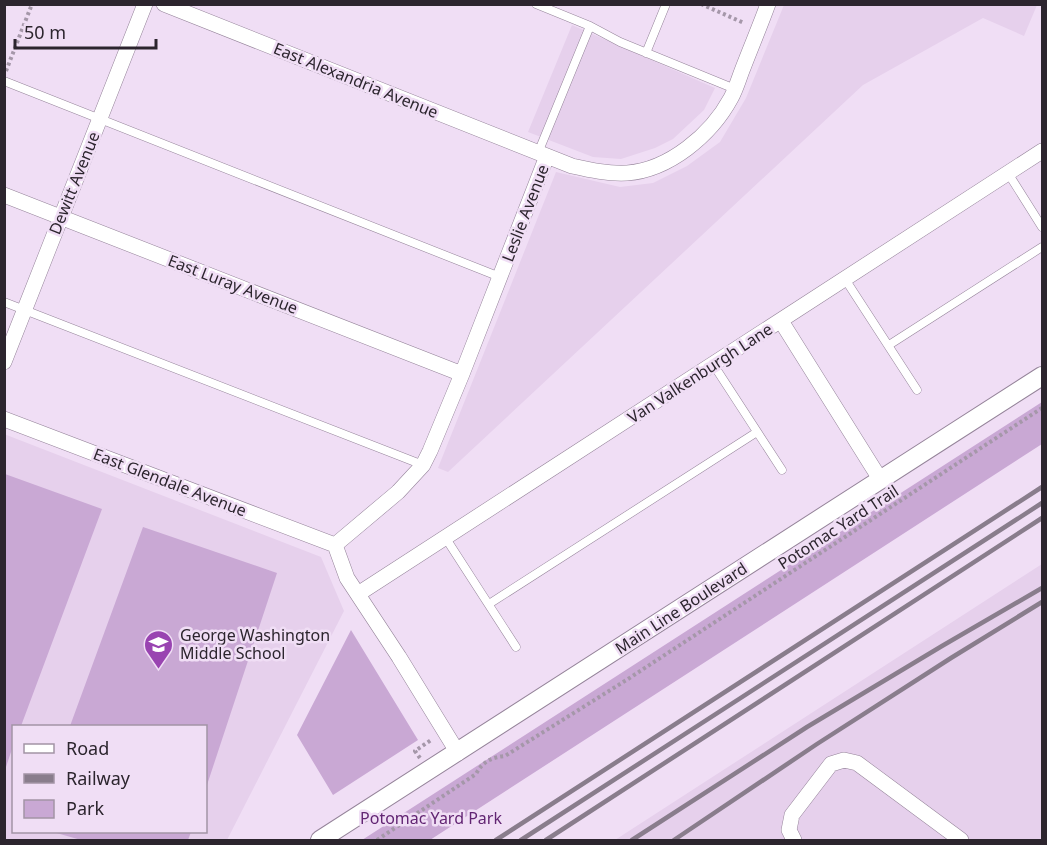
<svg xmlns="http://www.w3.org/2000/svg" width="1047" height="845" viewBox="0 0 1047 845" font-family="'Noto Sans',sans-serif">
	<rect width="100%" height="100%" fill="#f0def5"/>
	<path fill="#e6d0ec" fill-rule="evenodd" d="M784,5H1037L1024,36L983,18L863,85L448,472L438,468L556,172L620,187L653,183L687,166L720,142L746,98Z
		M572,25L715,88L704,110L673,139L655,148L621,159L593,157L528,132Z
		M4,434L321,557L344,611L227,840H5ZM14,726H206V832H14Z
		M1042,564V840H615Z"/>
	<path fill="#c9a8d4" d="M1042,402V444L430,840H362Z
		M5,474L102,509L21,726H14L13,746L5,770Z
		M143,527L277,573L206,788V726H70Z
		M351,630L418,740L333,795L297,735Z
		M53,832H191L188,840H81Z"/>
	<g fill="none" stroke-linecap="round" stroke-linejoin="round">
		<defs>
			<path id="service" d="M536,4L590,26L620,42L735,89
				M646,53L666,4
				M4,81L500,277
				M538,153L590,26
				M1008,173L1042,227
				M845,279L917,390
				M4,302L423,465
				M889,345L1042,247
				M713,364L782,470
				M445,537L516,647
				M489,604L757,432"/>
			<path id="minor" d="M164,4L572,166C590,170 608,174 627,173C669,170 711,135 731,98C736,89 739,78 743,68C751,47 760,26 768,4
				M4,195L462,374
				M781,321L880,479
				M4,362L145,4
				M4,419L335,545L398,492L423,465L430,451L462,374L547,156
				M335,545L347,578L399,657L458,753
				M358,594L1042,151
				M794,840L789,830L792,815L831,764L844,760L857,763L961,840"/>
			<path id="tertiary" d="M320,840C562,687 801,530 1042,376"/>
		</defs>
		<use href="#service" stroke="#95849a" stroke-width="9"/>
		<use href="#minor" stroke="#95849a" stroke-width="16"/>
		<use href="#tertiary" stroke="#95849a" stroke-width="20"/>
		<path stroke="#a597a9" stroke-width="4" stroke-dasharray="3 3" stroke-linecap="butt" d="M701,4L744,23
			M6,71L32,4
			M420,758L415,751L431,740
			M377,840L476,774C482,762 492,757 505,756L628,679L1042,408"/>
		<use href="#service" stroke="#fff" stroke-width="8"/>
		<use href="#minor" stroke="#fff" stroke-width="15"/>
		<use href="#tertiary" stroke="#fff" stroke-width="18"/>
		<path stroke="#897d8c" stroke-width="4.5" d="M496,840L1042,487
			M521,840L1042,503
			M546,840L1042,518
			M632,840L807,727L942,646L1042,588
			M674,840L817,744L951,658L1042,602"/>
	</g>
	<defs>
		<symbol id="school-pin" viewBox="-11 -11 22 30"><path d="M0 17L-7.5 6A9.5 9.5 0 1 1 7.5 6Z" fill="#9944b1" stroke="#f0def5"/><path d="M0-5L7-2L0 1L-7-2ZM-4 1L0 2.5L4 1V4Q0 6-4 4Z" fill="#fff"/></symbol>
	</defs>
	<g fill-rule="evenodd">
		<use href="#school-pin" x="142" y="628" width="33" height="45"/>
	</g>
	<g text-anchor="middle" stroke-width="5" stroke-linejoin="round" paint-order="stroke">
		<g font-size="16" fill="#2c252e" stroke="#f0def5">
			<text transform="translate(356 80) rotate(22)" y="6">East Alexandria Avenue</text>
			<text transform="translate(74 183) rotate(-68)" y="6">Dewitt Avenue</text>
			<text transform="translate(525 213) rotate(-69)" y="6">Leslie Avenue</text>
			<text transform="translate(233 284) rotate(21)" y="6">East Luray Avenue</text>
			<text transform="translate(700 373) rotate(-33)" y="6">Van Valkenburgh Lane</text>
			<text transform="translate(170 482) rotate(21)" y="6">East Glendale Avenue</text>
			<text transform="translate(838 527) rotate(-33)" y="6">Potomac Yard Trail</text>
			<text transform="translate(681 608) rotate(-33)" y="6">Main Line Boulevard</text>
		</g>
		<g font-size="16" fill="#2c252e" stroke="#f0def5" text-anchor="start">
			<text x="180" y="641">George Washington<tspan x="180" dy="18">Middle School</tspan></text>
		</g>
		<g font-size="16" fill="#622573" stroke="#f0def5">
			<text x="431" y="824">Potomac Yard Park</text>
		</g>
	</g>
	<rect width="1047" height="845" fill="none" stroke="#2c252e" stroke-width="12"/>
	<rect x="12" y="725" width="195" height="108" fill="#f0def5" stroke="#a294a5" stroke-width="1.5"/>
	<rect x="24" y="744" width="30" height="9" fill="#ffffff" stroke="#a294a5" stroke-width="1.5"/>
	<text x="66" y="755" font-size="18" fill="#2c252e">Road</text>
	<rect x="24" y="774" width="30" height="9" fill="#897d8c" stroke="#a294a5" stroke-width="1.5"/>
	<text x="66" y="785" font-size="18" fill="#2c252e">Railway</text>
	<rect x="24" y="800" width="30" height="18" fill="#c9a8d4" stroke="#a294a5" stroke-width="1.5"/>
	<text x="66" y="815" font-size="18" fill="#2c252e">Park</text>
	<path d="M15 39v9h141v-9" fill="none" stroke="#2c252e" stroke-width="3"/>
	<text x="24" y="39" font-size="18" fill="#2c252e" stroke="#f0def5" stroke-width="4.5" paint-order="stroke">50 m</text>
</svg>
